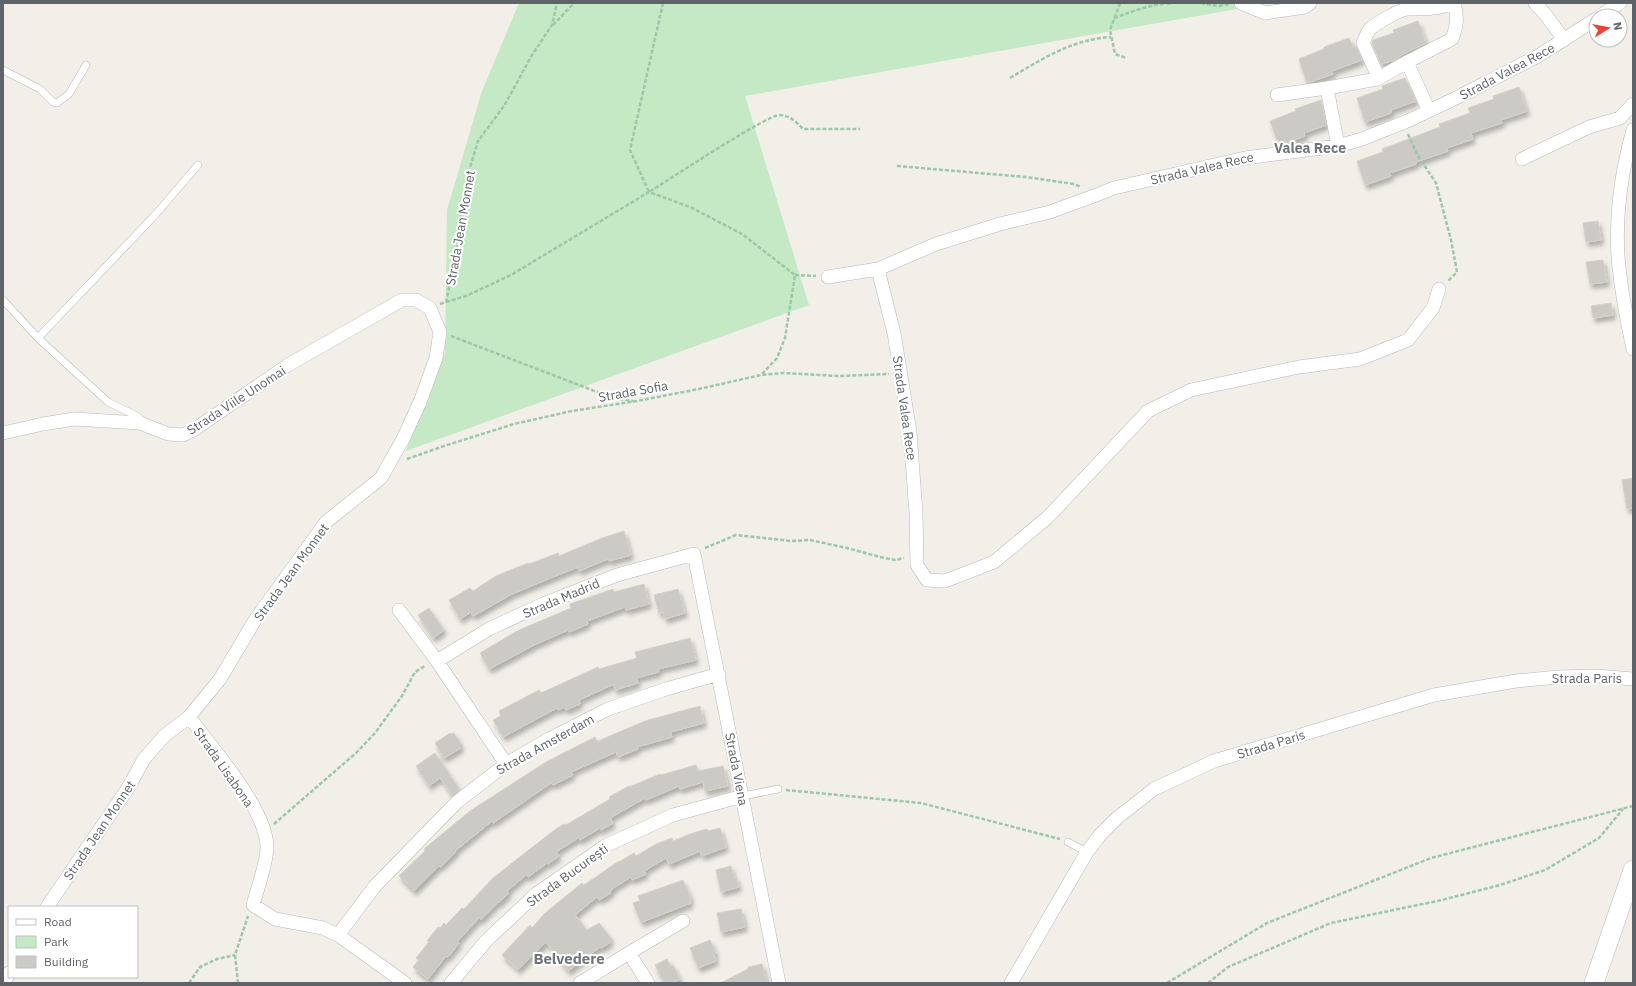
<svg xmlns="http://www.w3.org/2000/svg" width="1636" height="986" viewBox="0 0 1636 986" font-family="'IBM Plex Sans',sans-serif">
	<defs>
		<filter id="shadow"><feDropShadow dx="2.5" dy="4.5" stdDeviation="2" flood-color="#0004"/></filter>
	</defs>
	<rect width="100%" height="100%" fill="#f1efe8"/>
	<path fill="#c5e8c5" d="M519,3H1271L745,96L809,305L406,451L445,353L447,210L482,91Z"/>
	<path fill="#cccac5" stroke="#d6d1c6" filter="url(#shadow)" d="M1418,21L1426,43L1401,55V56L1395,60L1381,64L1372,43L1373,40L1394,33L1393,30Z
		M1349,38L1353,47L1356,46L1362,60L1332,71L1333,74L1307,83L1299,59L1324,49V47Z
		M1405,78L1416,101L1391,110V113L1365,122L1357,98L1383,89L1382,86Z
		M1519,87L1527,111L1501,120L1502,123L1471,133L1473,139L1447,148L1448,151L1416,162V164L1390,173L1391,176L1365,185L1357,161L1383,152L1382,149L1440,127L1439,124L1470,113L1468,108L1494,99L1493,96Z
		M1321,100L1326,125L1304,133L1305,136L1279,145L1270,121L1296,111L1295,109Z
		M1598,221L1601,240L1586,242L1583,223Z
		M1603,260L1607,282L1590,284L1586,262Z
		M1611,303L1613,315L1593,318L1591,306Z
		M1633,478V508L1627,509L1622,480Z
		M624,531L631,555L609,561L608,559L579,571L578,567L548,579L512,594L473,616L471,612L460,619L449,600L470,588L473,591L496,576L528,563L529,564L558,553L559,556L602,538Z
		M644,584L649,604L626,610L625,607L587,621L588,624L569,632L568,630L534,645L489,669L480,653L517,631L571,608L570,604L613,589L614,592Z
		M678,589L685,613L665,619L663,612L659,613L654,595Z
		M429,608L444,630L433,638L418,615Z
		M690,638L696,660L658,669L659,672L636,678L638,683L615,690L614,684L579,700L580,704L566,710L564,707L558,710L557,708L503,737L493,720L501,716L499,711L539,690L541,693L598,667L599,669L637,658L635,652Z
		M700,706L704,723L670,732L672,737L637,747L638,749L618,757L616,752L571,772L573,775L553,785L551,783L493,823L492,821L455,851L456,852L440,867L439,866L414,891L399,876L425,851L424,849L470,811L546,762L595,737L597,741H598L645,721Z
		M450,733L451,734L454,733L461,744L459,746L461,748L444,758L435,743Z
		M435,753L460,790L452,795L440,778L429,786L416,766Z
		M696,765L698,771L723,766L728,786L705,791L703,782L680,789L679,786L646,800L645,798L610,818L613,823L601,830L600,828L580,840L578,838L556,852L559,856L548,864L547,863L528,877L526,875L507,891L509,893L499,903L498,902L481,920L479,918L457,942L459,943L448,957L446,956L428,979L413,967L419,960L416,958L429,942L427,941L438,927L440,928L444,923L446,925L462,908L464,909L493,878L557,828L564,824L566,825L610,799L609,797L629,786V787L660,774L661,775Z
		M720,828L726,847L702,856L700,851L669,864L666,858L644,871L646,874L632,880L631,877L615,887L610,892L611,893L599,900L597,897L575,915L587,930L599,923L611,938L609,940L611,942L601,948L600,947L568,971L546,942L518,970L502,955L530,925L532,928L544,914L582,883L584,885L619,861V862L634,853L636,856L656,844L672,838L673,841L690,834L707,829L708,831Z
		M731,866L734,878L736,877L739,887L721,892L716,870Z
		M683,880L686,888H687L691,899H689L691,903L642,922L640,920L633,903L640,901L638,896Z
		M741,909L745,927L721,932L717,913Z
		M710,940L716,953L714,954L716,961L698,968L690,948Z
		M667,959L671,967L673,965L680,979L672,983H664L655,965Z
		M762,964L767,983H721L748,969V967Z"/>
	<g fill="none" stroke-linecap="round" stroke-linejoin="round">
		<defs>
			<path id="service" d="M3,70L40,89L53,102L57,103L69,94L86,65
				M3,300L38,338
				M140,423V419L137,416L108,402L38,338L156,214L198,165
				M743,796L778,789
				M1068,842L1087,852"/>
			<path id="minor" d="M1241,3L1265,13L1305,7L1310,3
				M1535,3L1546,15L1564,40
				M1600,16L1620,3
				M1377,79L1376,72L1363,43C1365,39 1367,32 1370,29C1377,23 1400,9 1408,9C1424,8 1438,10 1453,3
				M1277,95L1327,88
				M1429,111L1407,62L1452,39C1457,26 1458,17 1454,3
				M1633,130C1621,172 1614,223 1619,267C1622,294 1627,322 1633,349
				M1338,146L1327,88L1377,79L1407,62
				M1522,159L1589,127L1620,118L1633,104
				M878,269L894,333L910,432L916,513L917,565L927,580L945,581L994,562L1048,517L1148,411L1191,390L1299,367L1360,359L1408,340L1433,308L1439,289
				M828,277L878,269L936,244L1000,224L1050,212L1099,194L1114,188L1245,158L1338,146L1362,139L1410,120L1458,97L1538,56L1596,19
				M3,433L43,424L74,419L140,423L168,434L183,435L195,429L288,365L402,300H416L430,308L440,332L436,358L420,402L403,439L381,478L326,522L255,620L220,679L189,717L164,736L144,759L128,788L47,907
				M399,610L437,661L506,764
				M437,661L489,629L543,604L617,575L694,554L779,983
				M189,717C213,749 264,806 267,845C268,860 257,890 253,905L275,919L323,928L338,935L405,983
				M338,935L375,886L417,843L457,802L506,764L551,738L608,709L666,689L719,674
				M4,983L9,973
				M451,983L486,941L536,894L605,846L673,815L743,796
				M580,983L629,953
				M648,983L629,953L683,921
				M1011,983L1087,852L1100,835L1117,818L1154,789L1214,761L1434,695L1516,681L1558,677L1596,676L1633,679"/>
			<path id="secondary" d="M1594,983L1633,870"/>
		</defs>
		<use href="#service" stroke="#b5b8bc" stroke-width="8"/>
		<use href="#minor" stroke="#b5b8bc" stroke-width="14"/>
		<use href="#secondary" stroke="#b6babf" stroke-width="20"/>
		<path stroke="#9cc7a9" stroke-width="2.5" stroke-dasharray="4 2" stroke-linecap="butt" d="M663,3L630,150L649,192C667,181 768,114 780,115C791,116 796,122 803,129H860
			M1120,3L1110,30L1115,54L1126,58
			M1201,3L1219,6L1229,4
			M1114,18C1133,11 1152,4 1172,3
			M553,25L574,3
			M1010,78C1042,59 1073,39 1111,37
			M1408,134L1418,156L1436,183L1451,240L1457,272L1448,281
			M897,166L1026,177L1074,184L1081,187
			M795,275L816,276
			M446,302L466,296L511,275L649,192L690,207L742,234L795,275L785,338L777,358L761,375
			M440,304L446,302L456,254L461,213L468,174L478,141L504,106L532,55L552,25L557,3
			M451,336L613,398L633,401
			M407,459L444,446L514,424L572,411L637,401L699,389L761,375L784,373L839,376L889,374
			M705,548L736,535L791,541L810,540L847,548L880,557L895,560L904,558
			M786,790L921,803L1060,839
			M274,824L356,753L375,733L402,696L415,672L425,666
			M189,983L200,967L217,959L235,955
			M238,983L235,955L248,916
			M1167,983L1267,923L1431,858L1633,806
			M1208,983L1228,967L1331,923L1442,900L1500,885L1545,870L1599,838L1623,809"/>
		<use href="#service" stroke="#fff" stroke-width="7"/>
		<use href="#minor" stroke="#fff" stroke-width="13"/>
		<use href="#secondary" stroke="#fff" stroke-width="19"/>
	</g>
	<g text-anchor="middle" stroke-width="4" stroke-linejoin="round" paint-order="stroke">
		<g font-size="13" fill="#5f6368" stroke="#fff">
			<text transform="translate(1507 71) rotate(-28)" y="5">Strada Valea Rece</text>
			<text transform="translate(1202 168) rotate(-13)" y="5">Strada Valea Rece</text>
			<text transform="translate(460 228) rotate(-80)" y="5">Strada Jean Monnet</text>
			<text transform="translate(633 391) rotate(-10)" y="5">Strada Sofia</text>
			<text transform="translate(236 400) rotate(-33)" y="5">Strada Viile Unomai</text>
			<text transform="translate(905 408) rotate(82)" y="5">Strada Valea Rece</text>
			<text transform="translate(291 572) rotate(-54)" y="5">Strada Jean Monnet</text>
			<text transform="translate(561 598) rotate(-23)" y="5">Strada Madrid</text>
			<text x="1587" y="683">Strada Paris</text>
			<text transform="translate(545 744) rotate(-29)" y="5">Strada Amsterdam</text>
			<text transform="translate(1271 744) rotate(-17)" y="5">Strada Paris</text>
			<text transform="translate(224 767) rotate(55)" y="5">Strada Lisabona</text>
			<text transform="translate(737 769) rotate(79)" y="5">Strada Viena</text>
			<text transform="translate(99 830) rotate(-56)" y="5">Strada Jean Monnet</text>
			<text transform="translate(567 875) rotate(-36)" y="5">Strada București</text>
		</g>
		<g font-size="14" font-weight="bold" fill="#70757a" stroke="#fff">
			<text x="1310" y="153">Valea Rece</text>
		</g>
		<g font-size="15" font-weight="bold" fill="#70757a" stroke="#fff">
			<text x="569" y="964">Belvedere</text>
		</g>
	</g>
	<rect width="1636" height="986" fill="none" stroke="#5f6368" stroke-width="8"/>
	<rect x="8" y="906" width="130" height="72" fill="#ffffff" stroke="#bfc1c3"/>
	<rect x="16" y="919" width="20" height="6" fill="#ffffff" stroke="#bfc1c3"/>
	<text x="44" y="926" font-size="12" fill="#5f6368">Road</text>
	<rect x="16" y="936" width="20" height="12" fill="#c5e8c5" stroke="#bfc1c3"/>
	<text x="44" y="946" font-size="12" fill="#5f6368">Park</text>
	<rect x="16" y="956" width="20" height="12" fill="#cccac5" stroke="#bfc1c3"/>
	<text x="44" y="966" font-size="12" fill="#5f6368">Building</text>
	<g transform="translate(1608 28) rotate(79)"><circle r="19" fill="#ffffff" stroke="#bfc1c3"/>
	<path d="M0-3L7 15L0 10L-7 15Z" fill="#ea4335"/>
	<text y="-6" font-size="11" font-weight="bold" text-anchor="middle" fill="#5f6368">N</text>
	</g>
</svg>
